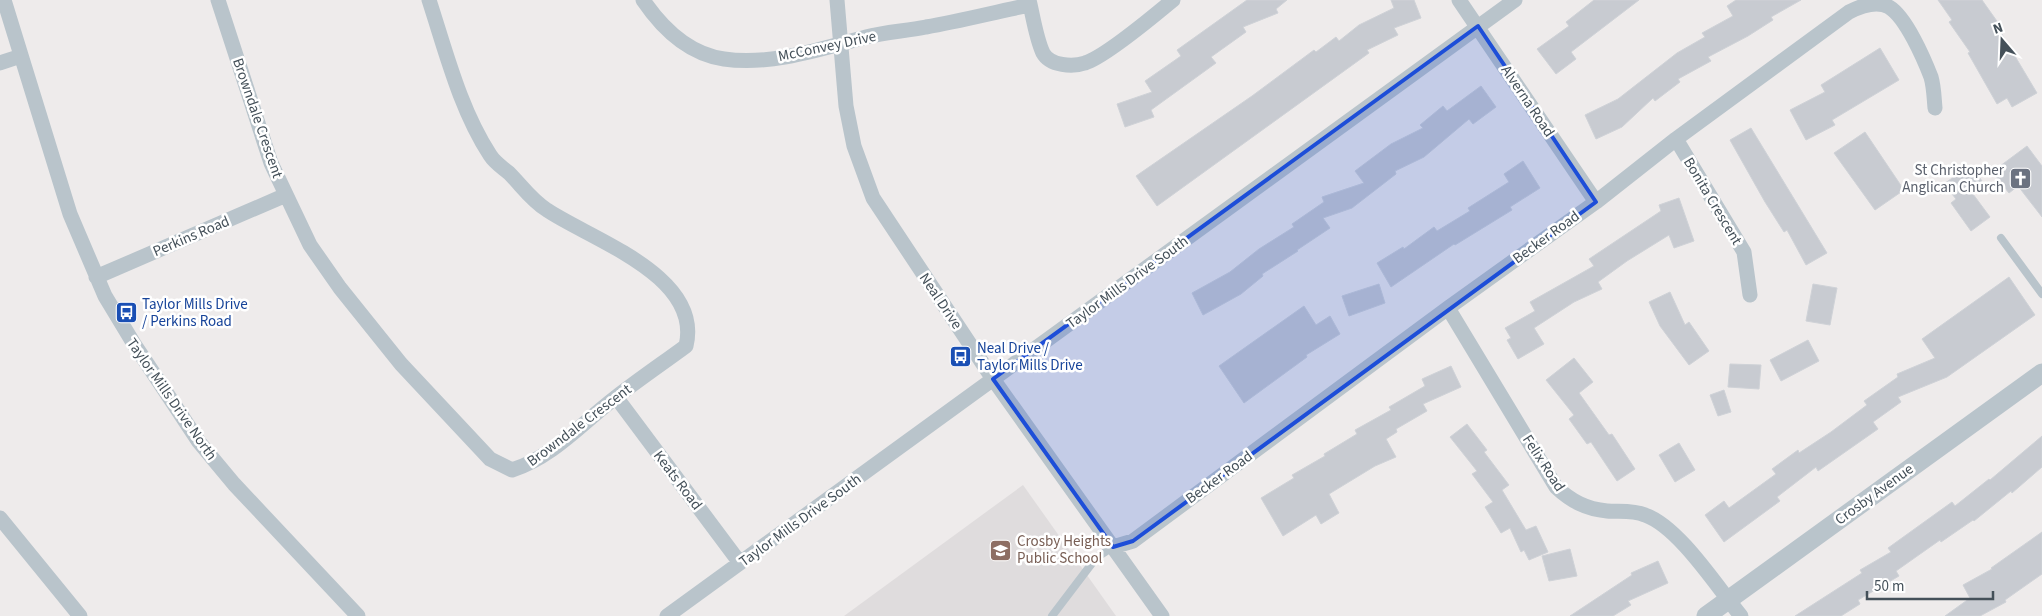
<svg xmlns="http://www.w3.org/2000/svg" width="2042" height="616" viewBox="0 0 2042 616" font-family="'Source Sans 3',sans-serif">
	<rect width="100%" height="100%" fill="#eeebeb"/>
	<path fill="#dfdcdd" d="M1023,485L1116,616H844Z"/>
	<path fill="#c8cbd1" stroke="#cfd2d7" d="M1247,0H1287L1276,9L1278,13L1243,27L1246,32L1211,57L1216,63L1151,110L1154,117L1125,127L1117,104L1152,92L1145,81L1181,56L1177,50Z
		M1391,0H1414L1421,18L1394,28L1398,35L1367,50L1369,53L1157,206L1136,176L1252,96L1314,50L1316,52L1336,37L1339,41L1359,25L1394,8Z
		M1594,0H1639L1571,52L1576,59L1556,74L1537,49L1569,26L1566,22Z
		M1736,0H1801L1771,17L1773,20L1748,36L1708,57L1711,61L1678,79L1680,82L1655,101L1653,98L1622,127L1596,139L1585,115L1618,99L1677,53L1705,37L1702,33L1733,16L1727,6Z
		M1938,0H1982L1999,24L1997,26L2037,93L2012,107L2007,98L1997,104L1968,53L1970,52L1949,22L1952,20Z
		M1880,48L1899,80L1832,120L1835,125L1806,140L1790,110L1825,92L1821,85Z
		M1481,86L1496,107L1473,124L1469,119L1424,157L1395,171L1396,174L1352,208L1323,218L1330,228L1297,250L1298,251L1262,274L1263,276L1241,294L1203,315L1192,293L1230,272L1259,249L1294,227L1292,224L1324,202L1322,197L1364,183L1355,171L1391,144L1423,128L1420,125L1443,106L1447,111Z
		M1751,128L1827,253L1806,265L1787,230L1784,232L1765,202L1730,140Z
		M1865,132L1904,190L1875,210L1834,153Z
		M2027,146L2042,166V217L2018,186L2009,193L1992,172Z
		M1523,161L1540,188L1510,207L1512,210L1455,245L1454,244L1391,287L1377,263L1403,247L1404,249L1434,227L1437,231L1470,211L1468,208L1509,182L1504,174Z
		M1970,165L1982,181L1970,190L1990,217L1971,231L1951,203L1956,199L1944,184Z
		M1679,198L1694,241L1674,248L1669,235L1627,261L1598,282L1602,289L1574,302L1534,328L1544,344L1518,359L1507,340L1511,338L1505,328L1535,311L1530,302L1594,266L1589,259L1661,211L1659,205Z
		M2009,277L2035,315L1947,377L1898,397L1901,402L1873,422L1878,429L1818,471L1816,467L1777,497L1780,501L1724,542L1705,515L1724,501L1729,508L1776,474L1772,469L1798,450L1799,453L1831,432L1867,405L1864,401L1898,377L1897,374L1935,358L1922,339Z
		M1379,284L1385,303L1349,316L1342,296Z
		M1813,284L1837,288L1830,325L1806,321Z
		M1670,292L1685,325L1689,322L1709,351L1689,365L1660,326L1649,302Z
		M1304,306L1316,325L1330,316L1340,334L1306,355L1307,357L1244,403L1219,366Z
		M1808,340L1819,361L1781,381L1770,360Z
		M1574,358L1593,382L1579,393L1609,435L1612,434L1635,469L1617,481L1591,442L1587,444L1569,419L1574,415L1546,380Z
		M1730,364L1761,365L1759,389L1728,387Z
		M1451,366L1461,387L1423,404L1427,411L1396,429L1397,432L1386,439L1396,457L1375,466L1329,494L1339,513L1321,524L1316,515L1283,536L1261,498L1294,478L1292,475L1325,456L1324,454L1357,434L1355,430L1391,410L1389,407L1425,386L1422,379Z
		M1724,390L1731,412L1718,416L1710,395Z
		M1467,424L1487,450L1484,452L1509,485L1502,490L1526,530L1536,526L1548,552L1529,560L1524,550L1521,552L1510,528L1501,533L1485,507L1493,502L1472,474L1477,471L1450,437Z
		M2042,436V467L2012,493L2011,491L1974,521L1973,520L1941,542L1940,540L1896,571L1899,576L1858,600L1860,604L1841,616H1795L1862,573L1860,570L1891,552L1888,548L1952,502L1955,506L1989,479L1990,480Z
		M1679,443L1695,470L1675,482L1659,455Z
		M2042,532V574L2005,600L2006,602L1980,616H1945L1970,598L1963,585L1992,569L1991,568Z
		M1570,549L1577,576L1549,581L1542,556Z
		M1658,561L1668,583L1628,601L1631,605L1613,616H1570L1632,575L1631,573Z"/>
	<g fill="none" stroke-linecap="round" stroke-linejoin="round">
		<path stroke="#b9c4cb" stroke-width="8" d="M2001,238L2042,294
			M1052,616L1096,558L1113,547"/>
		<path stroke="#b9c4cb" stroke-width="15" d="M4,0L70,214L105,296L134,344L199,442L234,484L358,616
			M218,0L271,163L310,245L340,288L401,364L490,459L512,470C553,457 582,423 615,398C638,380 663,363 686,346C703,276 592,240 547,210C531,200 522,186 509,173C502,167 495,163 490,155C460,109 446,52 429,0
			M643,0C662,28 689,54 724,59C770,66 821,49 866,37C885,32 906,31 926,27C961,21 995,12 1030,5
			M837,0L846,106L854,146L873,198L993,379L1162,616
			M1029,0C1033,16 1036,38 1043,53C1050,66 1073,67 1085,63C1105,57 1155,15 1173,0
			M1459,0L1596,202
			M0,63L21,56
			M1676,139L1744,252L1750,295
			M96,277L286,195
			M1448,308L1556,487C1571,501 1586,509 1607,511C1619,512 1633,510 1645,515C1679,527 1717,587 1741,616
			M616,397L740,563
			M0,518L80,616
			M1113,547L1133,541L1448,308L1596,202L1676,139L1849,12C1861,6 1876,0 1889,7C1906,17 1924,59 1931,77C1934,87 1934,98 1935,108
			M667,616L1515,0"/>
		<path stroke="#b9c4cb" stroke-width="19" d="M1706,616L2042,373"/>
	</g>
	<path fill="#1d4ed8" fill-opacity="0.2" stroke="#1d4ed8" stroke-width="4" stroke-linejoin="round" d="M1478,26L1596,202L1133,541L1113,547L993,379Z"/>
	<defs>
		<symbol id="church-square" viewBox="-11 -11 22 22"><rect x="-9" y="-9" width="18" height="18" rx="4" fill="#6b7280" stroke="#fff"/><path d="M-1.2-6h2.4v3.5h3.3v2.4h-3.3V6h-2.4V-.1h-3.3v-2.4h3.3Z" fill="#fff"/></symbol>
		<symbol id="bus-square" viewBox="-11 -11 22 22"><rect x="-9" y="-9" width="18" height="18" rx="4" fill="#1a4fb4" stroke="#fff"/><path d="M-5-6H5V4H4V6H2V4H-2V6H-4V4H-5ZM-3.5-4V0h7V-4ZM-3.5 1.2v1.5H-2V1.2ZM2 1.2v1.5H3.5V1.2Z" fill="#fff"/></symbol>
		<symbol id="school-square" viewBox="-11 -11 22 22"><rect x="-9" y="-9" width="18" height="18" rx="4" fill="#8d6e63" stroke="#fff"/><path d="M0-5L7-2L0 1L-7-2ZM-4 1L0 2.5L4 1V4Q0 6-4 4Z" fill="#fff"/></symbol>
	</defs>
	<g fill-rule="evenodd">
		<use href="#church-square" x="2008" y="166" width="25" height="25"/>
		<use href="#bus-square" x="114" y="300" width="25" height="25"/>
		<use href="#bus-square" x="948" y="344" width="25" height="25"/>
		<use href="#school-square" x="988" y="538" width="25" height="25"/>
	</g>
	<g text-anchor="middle" stroke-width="5" stroke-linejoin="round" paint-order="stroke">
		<g font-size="15" fill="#445059" stroke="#fff">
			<text transform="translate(827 46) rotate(-12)" y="5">McConvey Drive</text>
			<text transform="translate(1528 101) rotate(56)" y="5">Alverna Road</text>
			<text transform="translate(258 118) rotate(71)" y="5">Browndale Crescent</text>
			<text transform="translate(1713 201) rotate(59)" y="5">Bonita Crescent</text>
			<text transform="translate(191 236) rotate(-23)" y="5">Perkins Road</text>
			<text transform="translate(1546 237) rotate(-36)" y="5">Becker Road</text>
			<text transform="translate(1127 282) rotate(-36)" y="5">Taylor Mills Drive South</text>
			<text transform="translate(941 301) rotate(56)" y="5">Neal Drive</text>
			<text transform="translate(172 399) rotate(55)" y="5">Taylor Mills Drive North</text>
			<text transform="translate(579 425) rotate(-37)" y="5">Browndale Crescent</text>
			<text transform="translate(1544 463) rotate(57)" y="5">Felix Road</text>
			<text transform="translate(1219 477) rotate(-36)" y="5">Becker Road</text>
			<text transform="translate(678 480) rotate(53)" y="5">Keats Road</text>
			<text transform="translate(1874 494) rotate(-36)" y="5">Crosby Avenue</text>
			<text transform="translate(800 520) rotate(-36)" y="5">Taylor Mills Drive South</text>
		</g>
		<g font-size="15" fill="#5b616d" stroke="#fff" text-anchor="end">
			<text x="2004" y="175">St Christopher<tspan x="2004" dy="17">Anglican Church</tspan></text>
		</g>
		<g font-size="15" fill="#164399" stroke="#fff" text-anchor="start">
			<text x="142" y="309">Taylor Mills Drive<tspan x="142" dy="17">/ Perkins Road</tspan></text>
			<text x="977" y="353">Neal Drive /<tspan x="977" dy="17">Taylor Mills Drive</tspan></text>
		</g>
		<g font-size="15" fill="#785e54" stroke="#fff" text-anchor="start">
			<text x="1017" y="546">Crosby Heights<tspan x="1017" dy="17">Public School</tspan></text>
		</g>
	</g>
	<g transform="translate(2002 40) rotate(341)" stroke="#ffffff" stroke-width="4" paint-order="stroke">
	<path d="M0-4L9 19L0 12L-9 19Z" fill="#445059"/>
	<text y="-8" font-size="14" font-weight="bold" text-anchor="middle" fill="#445059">N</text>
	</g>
	<path d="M1867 591v8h126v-8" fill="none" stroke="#445059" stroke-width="2.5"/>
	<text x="1874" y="591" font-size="15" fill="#445059" stroke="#ffffff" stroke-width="4" paint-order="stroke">50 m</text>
</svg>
